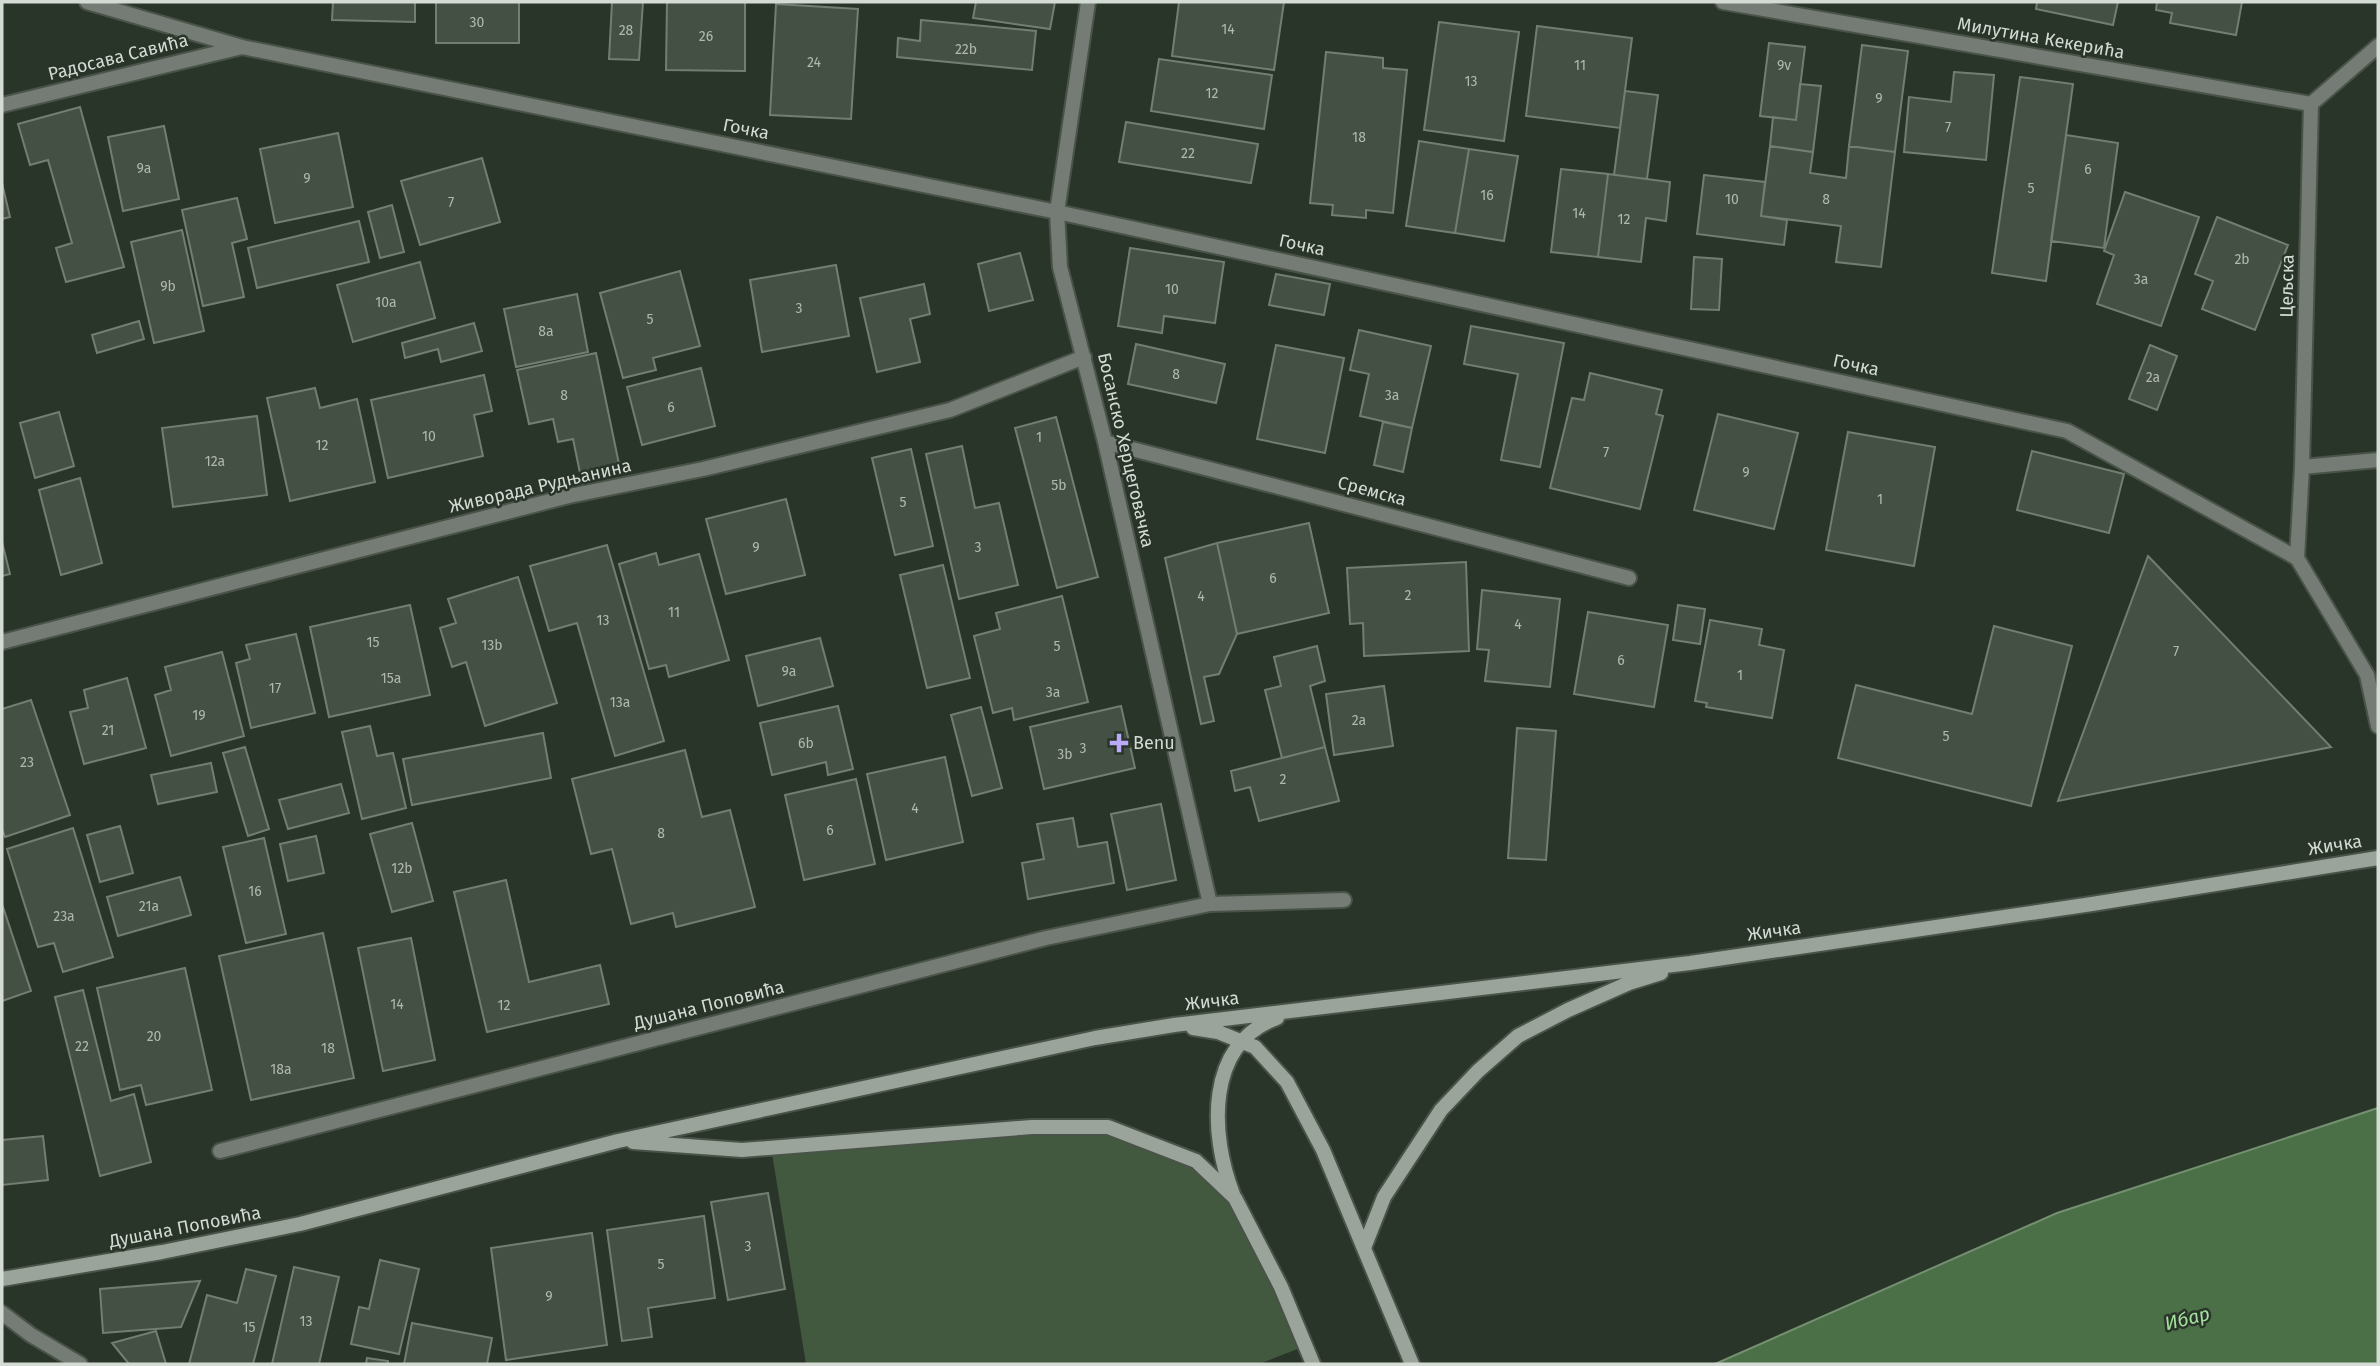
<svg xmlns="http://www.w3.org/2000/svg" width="2380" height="1366" viewBox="0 0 2380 1366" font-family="'Fira Sans',sans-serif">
	<rect width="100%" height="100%" fill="#2a3529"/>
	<path fill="#425940" d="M1108,1127L1196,1161L1235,1198L1305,1346L1259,1364H806L771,1147Z"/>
	<path fill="#4b7047" stroke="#749071" stroke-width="2" d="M2378,1108V1364H1715L2057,1213Z"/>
	<path fill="#455044" stroke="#727e71" stroke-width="2" d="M333,2H415V22L332,20Z
		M436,2H519V43H436Z
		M612,2H643L639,60L609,59Z
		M667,2H745V71L666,70Z
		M976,2H1055L1050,29L973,18Z
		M1179,2H1284L1274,70L1172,56Z
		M2037,2H2118L2113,25L2036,9Z
		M2157,2H2242L2236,35L2170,23L2172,13L2156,10Z
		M776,4L858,9L851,119L770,115Z
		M921,20L1036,31L1032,70L897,57L898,38L920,41Z
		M1439,22L1519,32L1504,141L1424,130Z
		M1537,26L1632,38L1620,128L1526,116Z
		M1769,43L1805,47L1796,120L1760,116Z
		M1862,45L1908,51L1895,152L1849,146Z
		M1326,52L1383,58V68L1407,70L1393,213L1366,210V218L1332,215L1333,205L1310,203Z
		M1159,59L1272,75L1264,129L1151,111Z
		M1954,72L1994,75L1986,160L1904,152L1909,97L1951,102Z
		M2020,77L2073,84L2046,281L1992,273Z
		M1800,84L1821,86L1813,152L1770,146L1773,117L1796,120Z
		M1625,91L1658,95L1647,179L1614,175Z
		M80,107L124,267L66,282L56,248L72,243L48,160L30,165L18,124Z
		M1126,122L1258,144L1251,183L1119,162Z
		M164,126L179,199L123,211L108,137Z
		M338,133L353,207L275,223L260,149Z
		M2066,135L2118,143L2104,248L2051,241Z
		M1419,141L1469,149L1455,233L1406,226Z
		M1770,146L1813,152L1810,173L1846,178L1849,146L1895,152L1881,267L1836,262L1841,226L1761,216Z
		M1469,149L1518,156L1504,241L1455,233Z
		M482,158L500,222L420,245L401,181Z
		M1561,169L1608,174L1598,257L1551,252Z
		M1608,174L1670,182L1666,221L1646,218L1641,262L1598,257Z
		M1704,175L1765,182L1761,216L1787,220L1784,245L1697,234Z
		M2,183L10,217L2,219Z
		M2125,192L2199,217L2161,326L2097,304L2114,255L2104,251Z
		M237,198L247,239L232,243L244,297L203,306L182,210Z
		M392,205L404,252L380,258L368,212Z
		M2217,217L2288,245L2255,330L2202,309L2213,281L2195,274Z
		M359,221L369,262L257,288L248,248Z
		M182,230L204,331L154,343L131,242Z
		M1130,248L1224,262L1215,323L1164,316L1162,333L1118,326Z
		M1020,253L1033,300L989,311L978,264Z
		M1694,257L1722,259L1719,310L1691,309Z
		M420,262L435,318L353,342L337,285Z
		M836,265L849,336L762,352L750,280Z
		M680,271L700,346L653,358L656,370L623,378L600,293Z
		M1276,274L1330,284L1324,315L1269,305Z
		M924,284L930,314L910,319L920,362L877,372L860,298Z
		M577,294L588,352L516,367L504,309Z
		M139,321L144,339L97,353L92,335Z
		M474,323L482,351L441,362L438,349L405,358L402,343Z
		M1471,326L1564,343L1540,467L1501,460L1518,374L1464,364Z
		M1359,330L1431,346L1412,428L1360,416L1369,374L1350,370Z
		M1136,344L1225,364L1216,403L1128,384Z
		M1276,345L1344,358L1325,453L1257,439Z
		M2150,345L2177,356L2157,410L2129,399Z
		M596,353L619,464L580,473L573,439L558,442L553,419L529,424L517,370Z
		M701,368L715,426L642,445L627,387Z
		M1590,373L1662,390L1656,414L1663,416L1640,509L1550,488L1572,398L1584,400Z
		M484,375L492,411L474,415L483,456L388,478L371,400Z
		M315,388L320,408L357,399L375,482L290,501L267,398Z
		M59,412L74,466L35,478L20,423Z
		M1718,414L1798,433L1774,529L1694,510Z
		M257,416L267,495L173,507L162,428Z
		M1056,417L1098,577L1057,588L1015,428Z
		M1383,422L1412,428L1403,472L1374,465Z
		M1848,432L1935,447L1914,566L1826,550Z
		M962,446L975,508L999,503L1018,585L959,599L926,454Z
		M911,449L933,546L895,555L872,458Z
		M2032,451L2124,474L2109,533L2017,510Z
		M80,478L102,563L61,575L39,490Z
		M786,499L805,575L726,594L706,519Z
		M1309,523L1329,613L1237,634L1217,543Z
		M2,542L10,574L2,576Z
		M1217,543L1237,634L1219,674L1204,677L1214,721L1201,724L1165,558Z
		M607,545L664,741L615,756L577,623L549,631L530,566Z
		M656,553L659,565L699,554L729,660L669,677L666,665L649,669L619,564Z
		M2148,556L2331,747L2058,801Z
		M1466,562L1469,651L1364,656L1363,623L1350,624L1347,568Z
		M943,565L970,678L927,688L900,575Z
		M518,577L557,703L485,726L466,662L452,667L440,628L456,623L448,599Z
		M1482,590L1560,599L1550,687L1485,681L1489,650L1477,649Z
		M1062,596L1088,702L1014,720L1012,708L993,713L974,636L1000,629L996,613Z
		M410,605L430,695L329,717L310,627Z
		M1678,605L1705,609L1700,644L1673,640Z
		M1588,612L1668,625L1654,707L1574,694Z
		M1710,620L1762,629L1759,645L1784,650L1772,718L1706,707L1707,703L1695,701Z
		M1994,626L2072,646L2031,806L1838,758L1856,685L1972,714Z
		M296,634L315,713L251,728L236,663L250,659L246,645Z
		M820,638L833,686L758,706L746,656Z
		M1317,646L1325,681L1310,686L1325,747L1282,758L1265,690L1281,686L1274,657Z
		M222,652L244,736L171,756L155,695L171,690L165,667Z
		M127,678L146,748L84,764L70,712L88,708L84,690Z
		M1384,686L1393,746L1334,755L1326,694Z
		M31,700L70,815L5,837L2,829V709Z
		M838,706L853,769L828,775L826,762L772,775L760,723Z
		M1121,706L1135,768L1044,789L1030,727Z
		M981,707L1002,788L972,796L951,715Z
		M370,726L377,756L393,753L406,808L362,819L342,732Z
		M1517,728L1556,731L1546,860L1508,858Z
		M543,733L551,778L412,805L403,759Z
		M245,747L269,829L248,836L223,753Z
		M1325,747L1339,801L1259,821L1250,787L1235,791L1231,771Z
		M685,750L702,817L730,810L755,907L676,927L673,913L631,924L612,849L591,854L572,779Z
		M945,757L963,842L886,860L867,774Z
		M211,763L217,792L158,804L151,775Z
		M856,779L875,864L804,880L785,795Z
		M341,784L349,813L288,829L279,800Z
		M1161,804L1176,880L1127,890L1111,814Z
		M1073,818L1078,847L1107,842L1114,883L1028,899L1022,863L1044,859L1037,824Z
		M412,823L433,901L392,912L370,834Z
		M120,826L133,873L100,882L87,835Z
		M73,828L113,957L63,972L54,943L38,947L7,849Z
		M316,836L324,873L288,881L280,844Z
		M264,838L286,934L246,943L223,847Z
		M180,877L191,915L118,936L107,897Z
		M506,880L529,982L600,965L609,1004L487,1032L454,892Z
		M2,904L31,991L2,1001Z
		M323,933L354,1078L251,1100L219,956Z
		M411,938L435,1060L383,1071L358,948Z
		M185,968L212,1090L146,1105L141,1085L120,1090L97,988Z
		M83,990L111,1101L134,1094L151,1162L100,1176L55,997Z
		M43,1136L48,1180L2,1185V1140Z
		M768,1193L785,1289L728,1300L711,1202Z
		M704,1216L715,1298L648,1308L652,1337L622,1341L607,1230Z
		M592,1233L607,1345L506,1360L491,1248Z
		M380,1260L419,1269L399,1354L351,1344L359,1307L369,1309Z
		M294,1267L339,1277L319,1364H272Z
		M246,1269L276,1276L253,1364H189L207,1295L237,1303Z
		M200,1281L181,1327L103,1333L100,1289Z
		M412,1323L492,1338L487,1364H404Z
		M156,1331L166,1364H129L112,1343Z
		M367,1358L388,1361V1364H366Z"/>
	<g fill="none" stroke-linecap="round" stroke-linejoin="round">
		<defs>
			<path id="service" d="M1210,904L1344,900"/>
			<path id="minor" d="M87,2L242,47L1057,212L2067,431L2297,558L2367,675L2378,726
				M1723,2L2311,104
				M2,105L242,47
				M1105,442L1629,578
				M2302,467L2378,460
				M2297,558L2302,467L2311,104L2378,46
				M2,642L569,496L703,469L950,410L1084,357
				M220,1151L1046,938L1210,904L1105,442L1060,267L1057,212L1088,2
				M2,1313L31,1335L80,1364"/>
			<path id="secondary" d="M1193,1028L1218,1032L1255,1047L1287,1082L1323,1150L1412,1364
				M633,1142L742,1150L1032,1127H1108L1196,1161L1235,1198L1281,1287L1313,1364
				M1233,1194C1210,1135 1205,1044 1277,1018
				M1364,1248L1384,1197L1441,1110L1478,1071L1518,1036L1568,1010L1629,983L1661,973
				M2,1279L162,1252L300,1224L618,1141L1095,1038L1174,1025L1690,963L2092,904L2378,858"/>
		</defs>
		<use href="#service" stroke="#495348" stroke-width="18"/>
		<use href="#minor" stroke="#495348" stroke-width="18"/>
		<use href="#secondary" stroke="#495348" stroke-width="18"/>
		<use href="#service" stroke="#757b75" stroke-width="14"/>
		<use href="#minor" stroke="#757b75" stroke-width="14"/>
		<use href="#secondary" stroke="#9ba49a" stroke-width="14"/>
	</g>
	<path fill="#b9abf7" stroke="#2a3529" stroke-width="2.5" d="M1115.5 732.5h7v7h7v7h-7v7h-7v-7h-7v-7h7z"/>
	<g text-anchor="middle" stroke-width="5" stroke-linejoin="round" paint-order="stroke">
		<g font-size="14" fill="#b0b8b0">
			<text x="477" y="27">30</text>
			<text x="1228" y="34">14</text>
			<text x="626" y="35">28</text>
			<text x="706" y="41">26</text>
			<text x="966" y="54">22b</text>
			<text x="814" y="67">24</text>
			<text x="1580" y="70">11</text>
			<text x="1784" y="70">9v</text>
			<text x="1471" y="86">13</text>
			<text x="1212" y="98">12</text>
			<text x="1879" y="103">9</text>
			<text x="1948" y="132">7</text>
			<text x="1359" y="142">18</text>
			<text x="1188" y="158">22</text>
			<text x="144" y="173">9a</text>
			<text x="2088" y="174">6</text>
			<text x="307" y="183">9</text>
			<text x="2031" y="193">5</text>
			<text x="1487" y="200">16</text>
			<text x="1732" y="204">10</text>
			<text x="1826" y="204">8</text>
			<text x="451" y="207">7</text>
			<text x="1579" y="218">14</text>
			<text x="1624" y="224">12</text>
			<text x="2242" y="264">2b</text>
			<text x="2141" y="284">3a</text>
			<text x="168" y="291">9b</text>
			<text x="1172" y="294">10</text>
			<text x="386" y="307">10a</text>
			<text x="799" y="313">3</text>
			<text x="650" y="324">5</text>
			<text x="546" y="336">8a</text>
			<text x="1176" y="379">8</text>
			<text x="2153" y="382">2a</text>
			<text x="564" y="400">8</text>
			<text x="1392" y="400">3a</text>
			<text x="671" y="412">6</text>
			<text x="429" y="441">10</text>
			<text x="1039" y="442">1</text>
			<text x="322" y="450">12</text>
			<text x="1606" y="457">7</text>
			<text x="215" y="466">12a</text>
			<text x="1746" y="477">9</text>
			<text x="1059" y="490">5b</text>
			<text x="1880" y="504">1</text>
			<text x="903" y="507">5</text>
			<text x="756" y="552">9</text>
			<text x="978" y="552">3</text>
			<text x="1273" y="583">6</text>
			<text x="1408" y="600">2</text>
			<text x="1201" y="601">4</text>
			<text x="674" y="617">11</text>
			<text x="603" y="625">13</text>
			<text x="1518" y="629">4</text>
			<text x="373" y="647">15</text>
			<text x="492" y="650">13b</text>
			<text x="1057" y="651">5</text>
			<text x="2176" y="656">7</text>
			<text x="1621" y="665">6</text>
			<text x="789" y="676">9a</text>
			<text x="1740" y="680">1</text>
			<text x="391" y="683">15a</text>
			<text x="275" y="693">17</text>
			<text x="1053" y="697">3a</text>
			<text x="620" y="707">13a</text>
			<text x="199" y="720">19</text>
			<text x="1359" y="725">2a</text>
			<text x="108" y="735">21</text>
			<text x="1946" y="741">5</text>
			<text x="806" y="748">6b</text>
			<text x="1083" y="753">3</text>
			<text x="1065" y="759">3b</text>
			<text x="27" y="767">23</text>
			<text x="1283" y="784">2</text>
			<text x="915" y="813">4</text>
			<text x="830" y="835">6</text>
			<text x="661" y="838">8</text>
			<text x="402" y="873">12b</text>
			<text x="255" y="896">16</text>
			<text x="149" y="911">21a</text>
			<text x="64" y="921">23a</text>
			<text x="397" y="1009">14</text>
			<text x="504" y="1010">12</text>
			<text x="154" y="1041">20</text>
			<text x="82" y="1051">22</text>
			<text x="328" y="1053">18</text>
			<text x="281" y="1074">18a</text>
			<text x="748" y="1251">3</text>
			<text x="661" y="1269">5</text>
			<text x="549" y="1301">9</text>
			<text x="306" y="1326">13</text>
			<text x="249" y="1332">15</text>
		</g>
		<g font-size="18" fill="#d4dbd4" stroke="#2a3529">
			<text transform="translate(2041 38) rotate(10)" y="6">Милутина Кекерића</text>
			<text transform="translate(118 57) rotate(-14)" y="6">Радосава Савића</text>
			<text transform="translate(746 129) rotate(11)" y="6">Гочка</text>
			<text transform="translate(1302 245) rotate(12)" y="6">Гочка</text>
			<text transform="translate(2287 286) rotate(-89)" y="6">Цељска</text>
			<text transform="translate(1856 365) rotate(12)" y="6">Гочка</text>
			<text transform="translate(1126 450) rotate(77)" y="6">Босанско Херцеговачка</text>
			<text transform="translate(540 486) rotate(-13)" y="6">Живорада Рудњанина</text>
			<text transform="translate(1372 491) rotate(15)" y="6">Сремска</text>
			<text transform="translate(2335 845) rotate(-9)" y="6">Жичка</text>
			<text transform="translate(1774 931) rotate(-8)" y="6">Жичка</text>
			<text transform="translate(1212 1001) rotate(-7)" y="6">Жичка</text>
			<text transform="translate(709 1005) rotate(-14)" y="6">Душана Поповића</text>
			<text transform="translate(185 1227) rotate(-11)" y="6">Душана Поповића</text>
		</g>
		<g font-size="18" fill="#d4dbd4" stroke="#2a3529" text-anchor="start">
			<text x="1133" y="749">Benu</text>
		</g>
		<g font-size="19" font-style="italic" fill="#a6e0a0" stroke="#2a3529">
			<text transform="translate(2187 1318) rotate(-14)" y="7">Ибар</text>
		</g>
	</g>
	<rect width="2380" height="1366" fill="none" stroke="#d4dbd4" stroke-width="7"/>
</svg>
